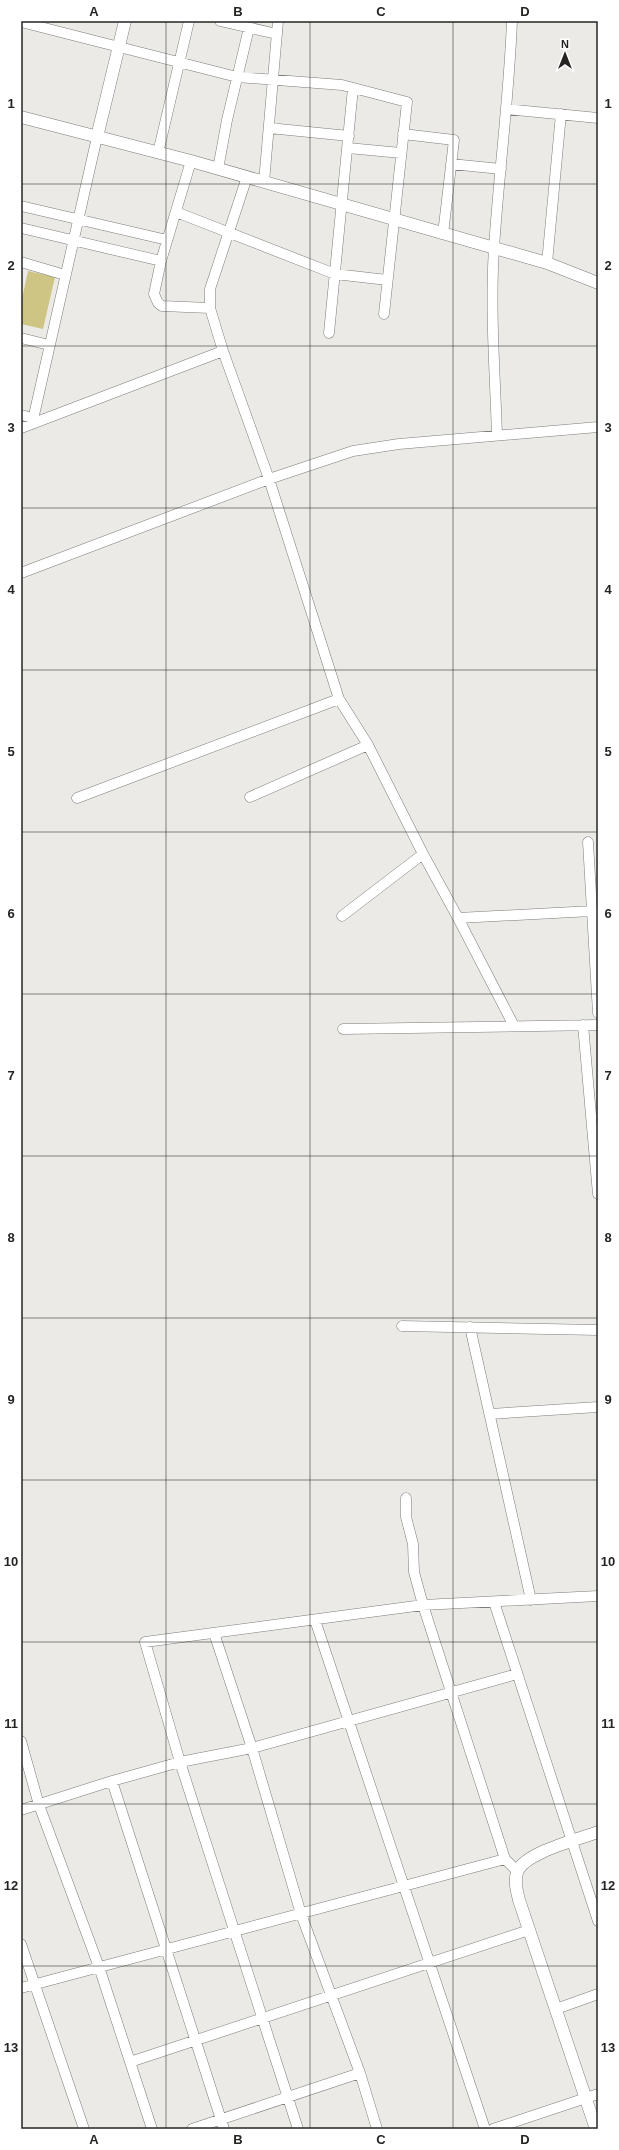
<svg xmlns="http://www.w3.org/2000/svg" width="619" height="2150" viewBox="0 0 619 2150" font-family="Helvetica,sans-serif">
	<rect width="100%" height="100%" fill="#ebeae7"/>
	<path fill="#cec483" d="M28,271L55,277L43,329L21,324V303Z"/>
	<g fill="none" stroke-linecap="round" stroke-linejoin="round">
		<defs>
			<path id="minor" d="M220,21L277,34
				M21,22L237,77L342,85L407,102L384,314
				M506,109L598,118
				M269,128L349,136
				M403,134L454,140L443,234
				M348,148L401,153
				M158,153L189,21
				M191,161L161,261L154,294L158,303L162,306L210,308
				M451,164L501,169
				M218,169L227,120L249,28
				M247,177L210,289V308L223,351L269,479L339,699L368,745L423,854L458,918L514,1026
				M264,182L278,21
				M21,206L167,240
				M176,212L335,274L387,280
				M21,228L161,261
				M21,262L65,275
				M547,263L561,114
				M329,333L353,88
				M21,338L49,345
				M21,415L33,418
				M32,424L97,137
				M21,428L223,351
				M497,435C495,373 490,310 494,248C499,172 509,97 512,21
				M21,573L269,479L353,451L399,444L598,427
				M250,797L368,745
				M77,798L339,699
				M588,842L598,1013
				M342,916L423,854
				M458,918L592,911
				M583,1025L598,1194
				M343,1029L598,1025
				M402,1326L598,1330
				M470,1327L531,1600
				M490,1414L598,1407
				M406,1498V1517L413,1544L414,1572L423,1605L505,1859L517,1871
				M494,1602L598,1921
				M315,1620L485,2129
				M214,1633L252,1748L301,1914L360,2073L377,2129
				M21,1741L39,1805L99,1967L152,2129
				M112,1781L224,2129
				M21,1810L112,1781L180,1762L252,1748L517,1674
				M21,1944L84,2129
				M21,1988L505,1859
				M556,2009L598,1994
				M130,2062L529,1930
				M192,2129L360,2073
				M298,2129L180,1762L145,1642L423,1605L598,1596
				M493,2129L598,2094"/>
			<path id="tertiary" d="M21,117L191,161L547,263L598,283
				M97,137L125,21
				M596,2129L519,1900C517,1891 514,1882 517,1873C522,1853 580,1839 598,1832"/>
		</defs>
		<use href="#minor" stroke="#7c7c79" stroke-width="11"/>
		<use href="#tertiary" stroke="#7c7c79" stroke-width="13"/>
		<use href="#minor" stroke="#fff" stroke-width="10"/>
		<use href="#tertiary" stroke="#fff" stroke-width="12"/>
	</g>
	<path fill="none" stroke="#252423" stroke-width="1" stroke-opacity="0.55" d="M166,21V2129M310,21V2129M453,21V2129M21,184H598M21,346H598M21,508H598M21,670H598M21,832H598M21,994H598M21,1156H598M21,1318H598M21,1480H598M21,1642H598M21,1804H598M21,1966H598"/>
	<rect width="619" height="2150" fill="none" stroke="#ffffff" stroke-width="44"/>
	<g transform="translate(565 54)" stroke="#ffffff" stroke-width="3" paint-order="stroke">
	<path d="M0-3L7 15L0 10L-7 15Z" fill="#252423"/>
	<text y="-6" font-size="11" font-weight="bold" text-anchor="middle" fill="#252423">N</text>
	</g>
	<rect x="22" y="22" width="575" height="2106" fill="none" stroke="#252423" stroke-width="1.5"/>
	<g font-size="13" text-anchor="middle" font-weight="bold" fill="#252423">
		<text x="94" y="16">A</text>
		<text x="238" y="16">B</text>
		<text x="381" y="16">C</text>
		<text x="525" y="16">D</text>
		<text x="11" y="108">1</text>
		<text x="608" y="108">1</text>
		<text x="11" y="270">2</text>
		<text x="608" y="270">2</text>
		<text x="11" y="432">3</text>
		<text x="608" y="432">3</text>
		<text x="11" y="594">4</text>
		<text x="608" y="594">4</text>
		<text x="11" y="756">5</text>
		<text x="608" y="756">5</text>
		<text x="11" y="918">6</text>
		<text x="608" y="918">6</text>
		<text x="11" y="1080">7</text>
		<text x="608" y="1080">7</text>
		<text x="11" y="1242">8</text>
		<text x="608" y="1242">8</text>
		<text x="11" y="1404">9</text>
		<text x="608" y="1404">9</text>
		<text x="11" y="1566">10</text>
		<text x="608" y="1566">10</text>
		<text x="11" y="1728">11</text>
		<text x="608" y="1728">11</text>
		<text x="11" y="1890">12</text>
		<text x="608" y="1890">12</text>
		<text x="11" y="2052">13</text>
		<text x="608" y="2052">13</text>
		<text x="94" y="2144">A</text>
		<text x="238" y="2144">B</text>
		<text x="381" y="2144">C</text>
		<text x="525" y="2144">D</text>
	</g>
</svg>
